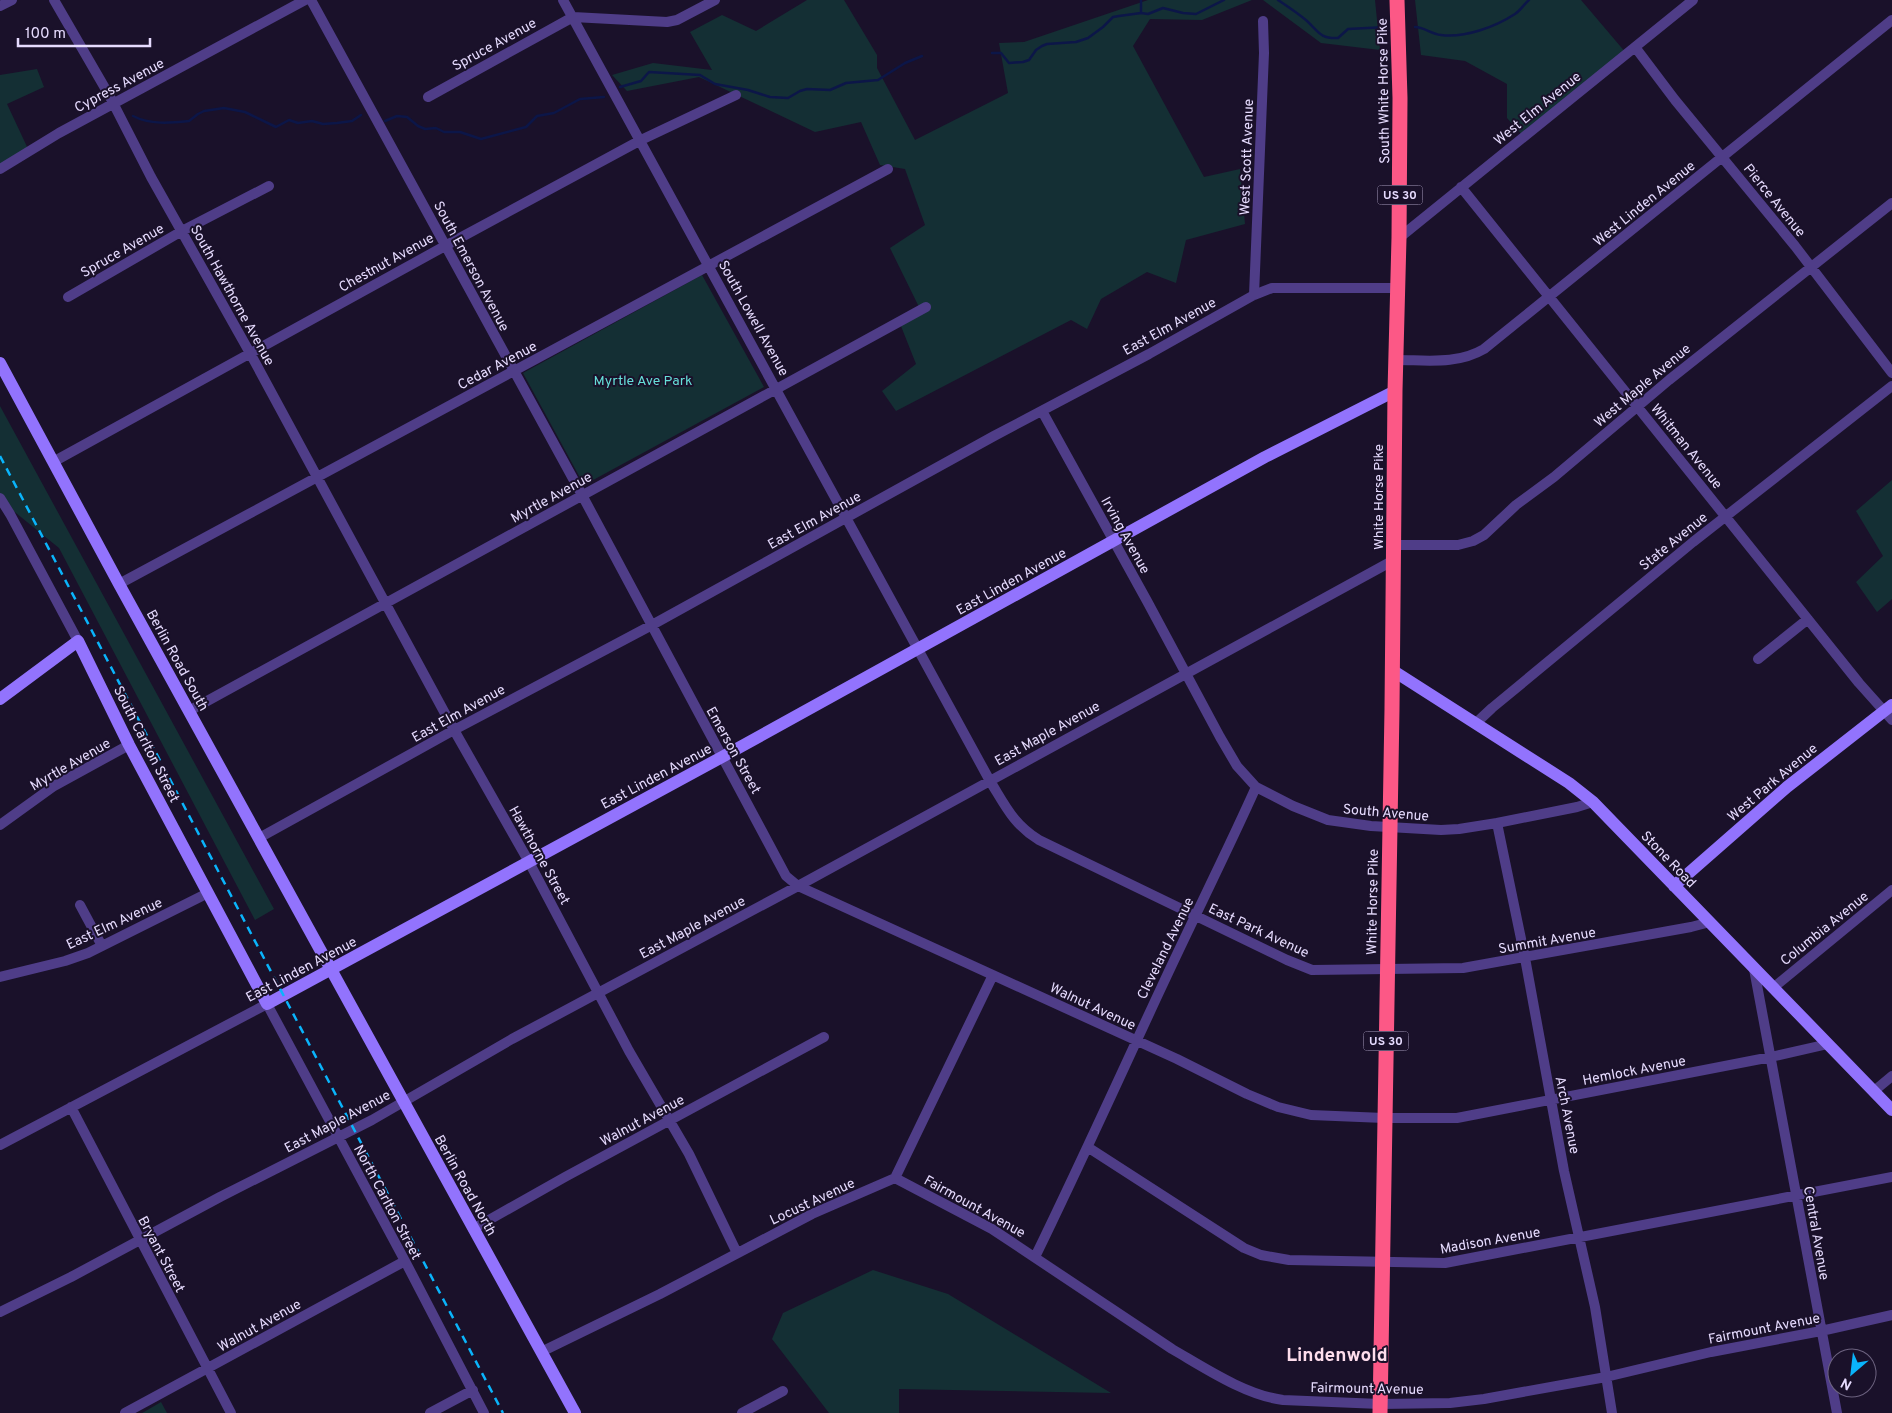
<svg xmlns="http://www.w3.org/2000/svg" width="1892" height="1413" viewBox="0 0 1892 1413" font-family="Overpass,sans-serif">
	<rect width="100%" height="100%" fill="#1a112a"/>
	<path fill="#142f34" d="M807,0H844L877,55V68L915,140L1008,93L999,43L1024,42L1148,0H1252L1202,20L1150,19L1133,46L1204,177L1240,169L1245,224L1186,240L1176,283L1147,272L1101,299L1087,329L1071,320L896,411L882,391L916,364L899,321L919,307L890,248L925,225L905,169L880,165L861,122L815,132L699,77L627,91L612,75L653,63L712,70L690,32L722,15L756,31Z
		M1263,0H1375L1380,50L1321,43Z
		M1415,0H1581L1626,53L1525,138L1507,118V84L1465,61L1421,55Z
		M37,69L44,87L7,104L29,151L0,167V75Z
		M702,275L764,387L584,485L523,373Z
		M0,406L274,909L255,920L59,548L0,500Z
		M1892,480V599L1877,612L1856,582L1883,556L1856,511Z
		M873,1270L948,1294L1111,1393L899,1389V1413H829L772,1339L783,1313Z
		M161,1402L167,1413H142L144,1412Z"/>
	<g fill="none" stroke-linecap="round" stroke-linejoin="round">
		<path stroke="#0c1648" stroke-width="2.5" d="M1141,0V13
			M1278,0C1287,6 1299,14 1307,21C1318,31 1320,39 1338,38L1348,29L1387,27
			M1415,27C1424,27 1431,34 1441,35C1465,38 1495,27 1515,14C1521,10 1524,4 1529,0
			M992,53H1001L1009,63L1023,62L1029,60L1036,50L1042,46L1047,44L1076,42L1088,38L1103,27L1113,17L1119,16L1141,13L1148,14L1163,8L1183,13L1196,14L1224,0
			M620,87L641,81L649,72L700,75L715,84L748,90L770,97L788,98L800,91L807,89L830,90L846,83L878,80L905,63L922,56
			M133,116C150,125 171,123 189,121L198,114L204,111L224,108L245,112L276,127L289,120L298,123L312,121L323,124L337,123L352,121L361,115
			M385,121L397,116L407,117L418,126L425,129L436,128L444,132H460L481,139L526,127L537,116L554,113L580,99L604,97"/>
		<path stroke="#4f3d88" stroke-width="10" d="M54,0L109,95L151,177L250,353L454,730L529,862L629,1051L689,1154L737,1253
			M311,0L582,495L786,876L798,886L1177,1059L1247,1094L1278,1107L1311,1115L1384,1118H1457L1771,1057L1828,1044
			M563,0L990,781C1005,805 1013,824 1039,840L1287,960L1312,970L1463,968L1691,927L1710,922
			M0,6L12,0
			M1635,47L1675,100L1795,246L1892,373
			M428,97L573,17L667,22L677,20L715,0
			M0,169L59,133L305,0
			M1461,187L1859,683L1892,720
			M1399,238L1693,0
			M1254,295L1264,53L1263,21
			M68,297L182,231L269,186
			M1396,360C1426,360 1457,365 1484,349L1892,20
			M1042,411L1147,601L1220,737L1237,766L1256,787L1293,806L1328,820L1371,826L1441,830L1459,829L1497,823L1577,807L1593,802
			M53,462L445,246L641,140L736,95
			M0,498L10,514L78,641
			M1394,545H1458L1473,541L1484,535L1516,505L1554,477L1669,380L1892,203
			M119,584L888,169
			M1758,659L1808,619
			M189,711L926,307
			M1476,723L1492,708L1693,542L1892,386
			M1497,823L1525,958L1564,1171L1595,1307L1612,1413
			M0,825L54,786L129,745
			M259,838L454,730L652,625L994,436L1149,354L1254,295L1272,288H1397
			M80,905L102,946
			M1754,969L1837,1413
			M0,977L65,961L88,953L208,893
			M1773,988L1892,890
			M1874,1091L1892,1076
			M71,1107L231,1413
			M0,1145L267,1004L405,1261L484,1413
			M1089,1148L1244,1248L1261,1255L1289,1260L1445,1263L1892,1177
			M895,1178L992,1229L1172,1349C1205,1368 1245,1395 1283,1400L1380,1404L1450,1403L1484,1399L1606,1377L1711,1352L1821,1331L1892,1315
			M473,1229L565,1177L824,1037
			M1035,1257C1079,1167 1120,1076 1162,986C1193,919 1226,854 1256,787
			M0,1312L71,1277L220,1197L372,1120L512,1039L798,886L1394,560
			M541,1352L660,1294L812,1214L895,1178L993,975
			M125,1413L405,1261
			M430,1413L473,1390
			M742,1413L783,1391"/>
		<path stroke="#9273fd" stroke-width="12" d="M0,363L119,584L575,1413
			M1392,670L1569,783L1593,802L1892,1110
			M0,699L78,641L129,745L267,1004L722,757L1265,457L1395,391
			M1674,886L1787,787L1892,705"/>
		<path stroke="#fc5886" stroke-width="15" d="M1380,1413L1392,709L1395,391L1399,238L1400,98L1397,0"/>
		<path stroke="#0ab4fb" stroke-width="2.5" stroke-dasharray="8 6" stroke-linecap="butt" d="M0,456L503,1413"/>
	</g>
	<g text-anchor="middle" stroke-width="4" stroke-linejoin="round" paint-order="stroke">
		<g fill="#1a112a" stroke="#a99ebe" stroke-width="1">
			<rect x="1377.5" y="185.5" width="45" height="19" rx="4"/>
			<rect x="1363.5" y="1031.5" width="45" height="19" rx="4"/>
		</g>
		<g font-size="12" font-weight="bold" fill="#e6dbfe">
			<text x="1400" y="199">US 30</text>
			<text x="1386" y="1045">US 30</text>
		</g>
		<g font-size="14" fill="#e6dbfe" stroke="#1a112a">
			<text transform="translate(494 44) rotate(-29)" y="5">Spruce Avenue</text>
			<text transform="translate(119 85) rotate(-28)" y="5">Cypress Avenue</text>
			<text transform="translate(1383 91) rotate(-91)" y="5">South White Horse Pike</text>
			<text transform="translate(1537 108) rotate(-39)" y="5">West Elm Avenue</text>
			<text transform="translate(1246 157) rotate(-88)" y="5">West Scott Avenue</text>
			<text transform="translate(1775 200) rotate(51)" y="5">Pierce Avenue</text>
			<text transform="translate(1644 203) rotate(-39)" y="5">West Linden Avenue</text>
			<text transform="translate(122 250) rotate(-30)" y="5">Spruce Avenue</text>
			<text transform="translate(386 262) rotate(-29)" y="5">Chestnut Avenue</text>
			<text transform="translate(472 266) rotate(62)" y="5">South Emerson Avenue</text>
			<text transform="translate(233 295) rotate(61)" y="5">South Hawthorne Avenue</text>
			<text transform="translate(754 318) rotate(61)" y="5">South Lowell Avenue</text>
			<text transform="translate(1169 326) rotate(-29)" y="5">East Elm Avenue</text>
			<text transform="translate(497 365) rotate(-28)" y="5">Cedar Avenue</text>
			<text transform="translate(1642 385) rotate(-40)" y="5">West Maple Avenue</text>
			<text transform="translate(1687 446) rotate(51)" y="5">Whitman Avenue</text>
			<text transform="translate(551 497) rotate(-29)" y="5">Myrtle Avenue</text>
			<text transform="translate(1378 497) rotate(-90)" y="5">White Horse Pike</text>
			<text transform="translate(814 520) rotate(-29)" y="5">East Elm Avenue</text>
			<text transform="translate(1126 535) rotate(61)" y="5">Irving Avenue</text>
			<text transform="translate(1673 541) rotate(-39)" y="5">State Avenue</text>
			<text transform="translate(1011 581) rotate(-29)" y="5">East Linden Avenue</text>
			<text transform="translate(178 660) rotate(61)" y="5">Berlin Road South</text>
			<text transform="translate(458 713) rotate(-29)" y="5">East Elm Avenue</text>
			<text transform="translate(1047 733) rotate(-29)" y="5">East Maple Avenue</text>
			<text transform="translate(147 744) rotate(63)" y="5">South Carlton Street</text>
			<text transform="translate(734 750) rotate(61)" y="5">Emerson Street</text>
			<text transform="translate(70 764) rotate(-30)" y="5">Myrtle Avenue</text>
			<text transform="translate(656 776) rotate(-28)" y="5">East Linden Avenue</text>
			<text transform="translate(1772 782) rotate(-40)" y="5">West Park Avenue</text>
			<text transform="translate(1386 812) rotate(5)" y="5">South Avenue</text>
			<text transform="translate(540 855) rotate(61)" y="5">Hawthorne Street</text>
			<text transform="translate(1669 859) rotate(46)" y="5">Stone Road</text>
			<text transform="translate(1372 902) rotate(-89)" y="5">White Horse Pike</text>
			<text transform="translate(114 923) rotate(-25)" y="5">East Elm Avenue</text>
			<text transform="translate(692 927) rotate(-28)" y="5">East Maple Avenue</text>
			<text transform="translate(1824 928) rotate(-39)" y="5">Columbia Avenue</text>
			<text transform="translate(1259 930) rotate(25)" y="5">East Park Avenue</text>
			<text transform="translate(1547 940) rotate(-10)" y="5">Summit Avenue</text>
			<text transform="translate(1165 948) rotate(-64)" y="5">Cleveland Avenue</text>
			<text transform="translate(301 969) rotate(-28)" y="5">East Linden Avenue</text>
			<text transform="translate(1093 1006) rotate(25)" y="5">Walnut Avenue</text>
			<text transform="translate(1634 1070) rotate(-11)" y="5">Hemlock Avenue</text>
			<text transform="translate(1568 1115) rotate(79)" y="5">Arch Avenue</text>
			<text transform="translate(642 1120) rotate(-28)" y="5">Walnut Avenue</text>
			<text transform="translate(337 1121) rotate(-28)" y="5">East Maple Avenue</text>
			<text transform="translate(466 1185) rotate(61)" y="5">Berlin Road North</text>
			<text transform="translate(812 1201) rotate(-25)" y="5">Locust Avenue</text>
			<text transform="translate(388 1202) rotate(62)" y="5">North Carlton Street</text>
			<text transform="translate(975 1206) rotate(29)" y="5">Fairmount Avenue</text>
			<text transform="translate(1817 1233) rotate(80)" y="5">Central Avenue</text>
			<text transform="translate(1490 1240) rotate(-10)" y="5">Madison Avenue</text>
			<text transform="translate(162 1254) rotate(62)" y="5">Bryant Street</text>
			<text transform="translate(259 1325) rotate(-29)" y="5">Walnut Avenue</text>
			<text transform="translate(1764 1328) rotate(-11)" y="5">Fairmount Avenue</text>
			<text transform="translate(1367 1388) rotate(1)" y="5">Fairmount Avenue</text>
		</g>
		<g font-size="14" fill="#66dfd9" stroke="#1a112a">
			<text x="643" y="385">Myrtle Ave Park</text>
		</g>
		<g font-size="19" font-weight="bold" fill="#feddec" stroke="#1a112a">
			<text x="1337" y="1361">Lindenwold</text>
		</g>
	</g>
	<g transform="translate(1852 1373) rotate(208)"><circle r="24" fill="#1a112a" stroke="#6c627f"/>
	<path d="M0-4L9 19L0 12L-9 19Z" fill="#0ab4fb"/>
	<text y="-8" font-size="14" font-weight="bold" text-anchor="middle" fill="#e6dbfe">N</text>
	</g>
	<path d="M18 38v8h132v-8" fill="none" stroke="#e6dbfe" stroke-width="2.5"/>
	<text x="25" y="38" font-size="15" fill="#e6dbfe" stroke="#1a112a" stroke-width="4" paint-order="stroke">100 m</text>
</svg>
